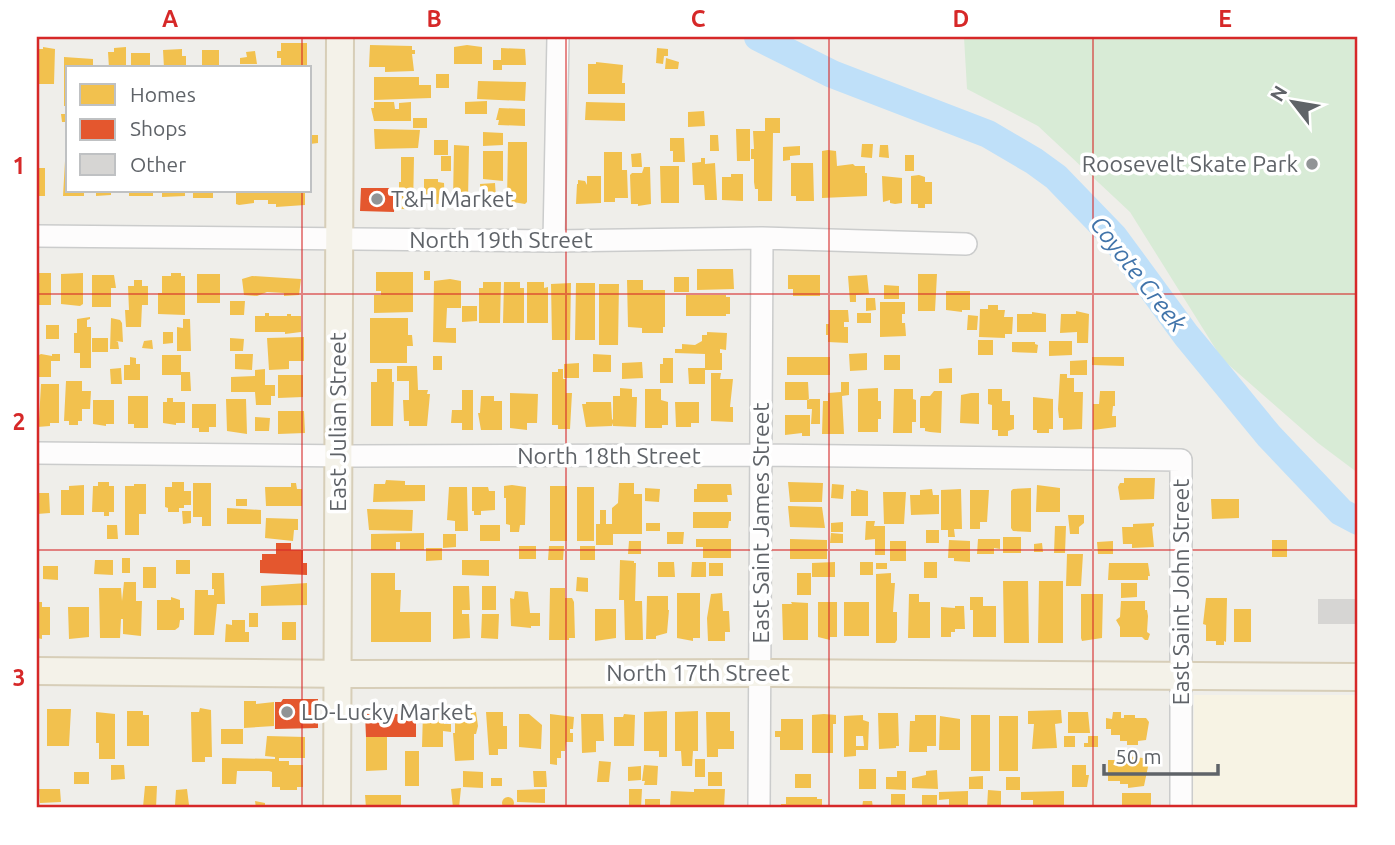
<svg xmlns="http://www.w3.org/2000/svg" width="1395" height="845" viewBox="0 0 1395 845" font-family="Ubuntu,sans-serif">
	<rect width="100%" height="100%" fill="#efeeea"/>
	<path fill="#f7f3e4" d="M1194,695H1358V808H1193Z"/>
	<path fill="#d8ebd6" d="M964,37H1358V473L1318,443L1222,359L1130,212L1038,126L967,89Z"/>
	<path fill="#f2c14e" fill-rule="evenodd" d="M281,43H307V65H281V58H277V51H281Z
		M370,45L412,46V50H415V54H412L414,71L385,72V67H369Z
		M467,45L482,47V64H454V47Z
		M43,47L55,49L54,84H37L38,49H43Z
		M126,47V68H109L108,52H114V48Z
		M501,48L525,49L526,65H502V70H493V60H501Z
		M657,48L668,49V56H664L663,64L656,63Z
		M182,49V56H186V68H164L163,50Z
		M202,50H219V68H202Z
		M255,51L257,64H240V58L247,57L246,52Z
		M131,53H150V68H131Z
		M64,57L93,59V68H68V106H64Z
		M666,58L679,62L678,69H665Z
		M596,62L623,65L622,83H625V94H588V64H596Z
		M436,74H449V88H436Z
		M374,77H419V85H431V98L374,100Z
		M478,81L526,82L525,101L477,99Z
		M487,101V114H465V102Z
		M374,102H394L395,109H399V103L411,102V121H374L371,108H374Z
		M586,102L625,103V121L585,120Z
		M499,108L525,109V126L498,125L499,120H496Z
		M704,111L705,126L688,127V112Z
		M61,114H68V122H62Z
		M413,118H427V128H413Z
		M765,118H780V133H773L772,201H758V189H755L754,182V159H751V149H754L753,131H765Z
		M374,129L420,130L418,148L375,149Z
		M736,129H750V161H737Z
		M483,132L503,133V145L483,146Z
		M310,135H318V143L310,144Z
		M710,135H718L719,151H710Z
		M670,138H684L685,162H673V151H670Z
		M434,140H448V155H434Z
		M508,142H527V202L525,204L507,201Z
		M862,144H873L872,158L861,157Z
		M454,145L469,146L468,200H453Z
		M880,145H888L889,158L879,157Z
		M800,146V155L790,156V160L783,161V147Z
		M828,150L836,151L837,166L853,164L855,166H865V173H867V196L822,198V151Z
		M483,151H503V181L483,179Z
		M604,152H622V170H627L628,198H615V202H604Z
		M641,153L642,167H632L631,154Z
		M905,155H914V171H905Z
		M441,156H451V171H441Z
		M401,157H414L413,209H397V189H399V182H401Z
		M701,158H705V164L715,163L717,200H705L704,185H693L692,163L701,162Z
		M65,161H68V191H84V196H63Z
		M791,163H813L814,201H796V196H791Z
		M660,166H679V203H661Z
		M644,167H650L651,204L638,206V204H631L630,175L632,173H642Z
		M37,168H45V196H37Z
		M731,174H743V201L722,200V177H731Z
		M919,175L925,177V182H932V204H925V208H918V204H911V176Z
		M587,176H601V203L576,204L577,184H578V180L585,181L587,185Z
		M882,176L902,178V203L895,204L890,203V200L883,202Z
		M424,179H438V182L444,183L445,204H430V197H424Z
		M495,183L496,198L481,199L480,184Z
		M96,191H111V195L96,196Z
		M129,191H153V196H129Z
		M162,191H185V196L162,197Z
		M193,191H213V198H193Z
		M236,191H302L305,192V205L276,207V204H268V200H254V203L239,205L236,204Z
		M697,269H733L734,289L697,290Z
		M424,271H430V280H424Z
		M376,272H413V312L374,313V295H381V291H376Z
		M39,273H51V305H37V274Z
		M83,273V304L80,306L61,304V274Z
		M171,273H181V276H185V315L158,314V293H162V276H171Z
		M197,274H220V303H197Z
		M918,274H937L935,311H918Z
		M92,275H114L116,288H111V307H92Z
		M788,275H820V296H793V289H788Z
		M867,275L869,294L856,295V302H850L848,276Z
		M252,276L301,279L299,295L284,296V293L267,292L257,296L244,295L242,279Z
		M674,277H689V292H674Z
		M450,279L461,281V308H447L446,328H456V343L433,342L434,281Z
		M134,280H142V286H148V305H142L141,327H126L125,310H129L128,286H134Z
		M627,280H643V290H665V327H663V333H642V328L628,327Z
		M483,282H501L500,323H479V288H483Z
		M504,282H520V288H524V323H503Z
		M527,282H544V288L548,287V323H527Z
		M571,283L570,340H552L551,284Z
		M576,283H595V340H575Z
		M599,284H619L618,345H599Z
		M884,285L899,286V299H884Z
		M946,291H970V310H962V312L946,310Z
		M686,295H726V297H730V314H726V316H686Z
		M866,298H875L876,310L866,311Z
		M230,301H245L244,315H230Z
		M880,302H905V314H902V323H905L906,336L880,337Z
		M988,305H998V310H1005L1004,317H1013L1012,334H1005V338L979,337L980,309H988Z
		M462,306H477V321L462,322Z
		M829,310H848L849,322H844V327H848V343L828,342V335H826V324H829Z
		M1076,311L1089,314L1088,343H1077V332L1060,333L1061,314H1076Z
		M1032,312L1046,314V332H1017V314H1032Z
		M265,313H269V316H287V314H291V316H301V332L285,334V332H255V316H265Z
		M857,313H871V323H857Z
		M968,315L978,316L977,330H967Z
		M90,317V319L87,320V327H91V368H80V353H74V333H77V319Z
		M111,318L120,320L122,323L123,342L116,341L118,342L119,349H110Z
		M370,318H408V335H412L413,346H407V363H370Z
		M183,319H190L191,351H177V327L183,328Z
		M46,325H59V339H46Z
		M163,332H173V343L163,344Z
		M707,332L727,333L726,350L720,349V353H722V370H705V354L675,353V349H682V344L695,345L702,341V335H707Z
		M304,337V361H289V369L269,370L267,338Z
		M92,338H108V352H92Z
		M230,338L244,339L243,351H230Z
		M152,340L153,349L142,348L144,341Z
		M978,340H993V355H978Z
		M1049,341H1072V355L1049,356Z
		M1012,342H1035V344L1038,345L1037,353L1012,352Z
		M867,353V370L850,371L849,354Z
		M41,354L52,356V354H60V361H51V377H37V356Z
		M235,354H253L252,370L235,369Z
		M593,354L611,355V372H593Z
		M162,355H181V372H190L191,391H181V375H162Z
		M884,355H900V370H884Z
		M433,356H442V370H433Z
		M130,357L136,358V364H140V380H124V365H130Z
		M787,357H830V375H787Z
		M1092,357H1124V366L1092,365Z
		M663,358H673V383H660V364H663Z
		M1087,360V375H1070V361Z
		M642,362L643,378L622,379V363Z
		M579,363V378H564V364Z
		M397,366H417L418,390H428L427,394H430L427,426H409V421H404L403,400H409V381H397Z
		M121,368L122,384H111L110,369Z
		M688,368H705V384H689Z
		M952,368V383H939V369Z
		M265,369V385H275V396H271V405H256L255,392H231V377L255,376V370Z
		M377,369H392V382H394L393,426H371V382H377Z
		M558,369H563V379H566V393H572L570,429H558V425H552V372H558Z
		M711,373H721L720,379H733L730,407H733V422L711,421Z
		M1060,374H1067V378H1074V392H1083L1082,429L1063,430V418H1059L1058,409Z
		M278,375H303V397L278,398Z
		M66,381H82V391H91L90,409H82V421H78V425H69V421H64Z
		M785,382H808L809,400H785Z
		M841,382H849V395L842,396L844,434H822L823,401H828V393L841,392Z
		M41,384H59V423H50V426L37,427V420H39Z
		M620,388L632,389V397H637L636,427L613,426V423L612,426L586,427L582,404H586V402H611L612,419L613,420V396H620Z
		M878,388V401H881V419H878V432H858V389Z
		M645,389H661V400L668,402V425H662V428H645Z
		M894,389H913V399L916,400V422H912V433H893Z
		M988,389H1002V401H1010V415H1014V429L1008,431V436H998V430H992V405L988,404Z
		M462,390H473V430H462V423H451L452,410H462Z
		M934,391H942L941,433L930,432L925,431V428H920V399L921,396H930Z
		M1100,391H1115V406H1113L1112,416H1116V427L1093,430V404H1099Z
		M510,393L538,394L537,423H527V430L510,428Z
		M971,393H979V424L960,423L961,395Z
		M128,396H148V428H134V424H128Z
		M481,396H494V401H502V430H481L478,413H480Z
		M1033,397L1053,399V429H1049V433H1037V430H1033Z
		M167,398H173V402H185V423H176V425L163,423V402H167Z
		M226,399H246L247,434L227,431Z
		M810,399H820V424H811L812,409H807V400Z
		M93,400H114V424H106V426L93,424Z
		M675,402H699V423H691V427H676Z
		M192,404H216V427H209V432H199V428H192Z
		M278,411H304L305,433L278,434Z
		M785,415H810V436H802V433L785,435Z
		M255,417L270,418L269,431H255Z
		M1124,478H1155L1154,499L1120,500L1118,487L1120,483H1124Z
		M386,480L405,481V485H425V501L373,502L374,484H385Z
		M98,482H109V486H114V512H109V516H104V512H92L93,486H98Z
		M172,482H184V491H191V505H184V508H179V512H168V508L165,507V487H172Z
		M788,482L823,483L822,502H790Z
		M193,483H211V526H202V517H193Z
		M291,483H296L297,489H302V506H266L265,487H291Z
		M619,483H634V494H642V534H613V545H596V524H600V510H606V524H612V508L618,503Z
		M134,484H146V514H139V535H125V486H134Z
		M697,484H731L732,495H727L728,502H694V489H697Z
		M832,484L844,485L843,499L831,498Z
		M84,485V515H61V490H69V486Z
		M512,485L526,487L525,525H520L519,532H510V525L506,524V498H504V486Z
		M1037,485L1060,488V512H1036Z
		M550,486H567V541H550Z
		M449,487H467L468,531H455V521L447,520Z
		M472,487H488L489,491H495V510L481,511V515H474V511H472Z
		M577,487H594V541H577Z
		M645,488L660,489L659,502L645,501Z
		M1031,488V532L1013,531L1011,528V491L1013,489Z
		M856,489L868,491V516H851V491H856Z
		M932,489L933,495H939V514L911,515L910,495H920V490Z
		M961,489L962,529H954L955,537H948V530H941V490Z
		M970,490H989L987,522H980V529H970Z
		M883,492H906L904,524H884Z
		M37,493H49L50,513L37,514Z
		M236,499H247V506H236Z
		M1211,499H1239V518L1212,519Z
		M788,506L822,507L825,528L790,527Z
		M227,508L261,510V524H227Z
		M367,509L413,510L412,531L369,530Z
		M182,511H191V523L183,524Z
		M693,512H731V521H729L728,528H693Z
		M1068,515H1084V523L1079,527V534H1070Z
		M266,518L298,519V530H294L293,541L265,538Z
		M866,521H875L874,526H885V555H875V539L865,540Z
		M843,522V532H831V523Z
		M646,523H660V531H646Z
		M1154,523V526L1152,527L1154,547L1132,548V544H1123L1122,527H1133V524Z
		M107,525H117L118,539H107Z
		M480,525H500V541H480Z
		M1055,526H1066L1065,553H1054Z
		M926,530H939V543H926Z
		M667,532H684L683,544H667Z
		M424,533V550H400V542H396V550H371V534Z
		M831,533L843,534V543H830Z
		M443,534H456V547L443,548Z
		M1003,537H1021V553H1003Z
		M696,539H731V558H703V547H696Z
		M790,539L827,540V559H790Z
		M978,539H1000V549L994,548V554H977Z
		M949,540L970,541V562L954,561V558H948Z
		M1272,540H1287V557H1272Z
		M629,541H641V554H628Z
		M890,541H906V561H890Z
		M1113,541V554H1098L1097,542Z
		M1042,543L1043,552H1034V544Z
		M519,546H536V559H519Z
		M549,546H564L563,560H548Z
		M580,546H595V560H580Z
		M426,548H442V560L426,561Z
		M1067,554H1083L1081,586H1066Z
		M122,558H130V573H122Z
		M95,560H113V575L94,574Z
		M176,560H190V574H176Z
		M462,560H489V576L462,575Z
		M620,560L634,561V563H636L635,601H642L643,640H625L624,600H619Z
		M658,562H674L675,577H658Z
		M692,562H706V577H691Z
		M835,562V577H812V563Z
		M860,562H873V575H860Z
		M924,562H937V578H924Z
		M709,563H723V576H709Z
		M876,563H887V569H876Z
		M1109,563H1148L1150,576H1148V580H1108Z
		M43,566H58V580L43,579Z
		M143,567H156V588H143Z
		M212,573H224L225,604H217L214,635H194L195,590H208V595H214V589H212Z
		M371,573H395V590H401L400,612H431V642H371Z
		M797,573H811V595H797Z
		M891,573V583H895L893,612H897V640L895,643H876V574Z
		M577,577L588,578V592L576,591Z
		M1003,581H1028L1029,643H1004Z
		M1039,581H1063V643H1038Z
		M124,582H136V601H142L141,636L123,634V619H121L120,638H100L99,588H121L122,601Z
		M307,583V605L261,606V586Z
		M1121,583H1137V597L1121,598Z
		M453,586H469L470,610H462V614H469L470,638L453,639Z
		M482,586H496V610H482Z
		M550,588H565V598H572L574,602L575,638H569V640H549Z
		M515,591L528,592L530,613H540V626H531V628L511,626L510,598L514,599Z
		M677,593H700V638H693V641L677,638Z
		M722,593L723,611H729L730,632H725V641H708L707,618L711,594Z
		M909,594H919V602H930V638H908Z
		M1081,594H1103L1102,638L1082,641L1081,638Z
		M647,596H668V610H669L667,633L656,636V639H646Z
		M171,597L180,600V608H184V620H180L179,627L175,630H157V600H171Z
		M970,597H983V606H996V637H973V610H970Z
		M1206,598H1227L1226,642L1224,641V645H1216V641H1206V625L1203,624Z
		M1121,601H1145V610H1147L1148,616L1147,632L1150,634L1148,640H1145L1142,637H1120V627L1116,620L1120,617Z
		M37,602H42V607H50V635H42V639L37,638Z
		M791,602L808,603V640H783L782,604H792Z
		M818,602H837V637H830V640L818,637Z
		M844,602H869V636H844Z
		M955,606H964L965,629H955V632H951V637H941V607L955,608Z
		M68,607H89V637L69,639Z
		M595,609H616V638L595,641Z
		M1234,609H1251V642H1234Z
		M249,613H258V627H249Z
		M482,614H499L498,639L481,638Z
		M232,620H245V632H249V642H225L226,624L232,625Z
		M282,622H296V640H282Z
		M244,701H256V704L274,702V726L244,728Z
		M200,708L211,710L212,757H205V762H192L191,712H199Z
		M47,709H71L69,746H47Z
		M434,710H445L444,724H451V732L443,731V747H422L423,712H434Z
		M1061,710L1062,723L1055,724L1057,748L1032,749L1034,724H1028V711Z
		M127,711H143V715H149V746H127Z
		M667,711V757H659V751H644V712Z
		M698,711V751H693L692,766H682L681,751H675V712Z
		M96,712L115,714V759H99V743H96Z
		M455,712H476L478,726L476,734H474V760L455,761L453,733H455Z
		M486,712H503V726H507V749H498V755H489Z
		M706,712H730V731H734V749H718V757H707Z
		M1068,712H1088L1090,733H1068Z
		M1113,712H1121V718H1124V715H1135V718H1146L1149,722L1146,740L1138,741V745H1127V741H1120V735H1111V729H1106V718L1112,719Z
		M878,713H898L899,746H896V748L879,749Z
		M519,714H529L542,725L541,749L519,747Z
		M550,714L574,717L573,729H570V733H573V742H566L565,751H561V758H557V765L550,764Z
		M581,714H603L604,741H596V752L582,753Z
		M624,714L635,715L634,746H614V717H623Z
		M824,714L836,715V724H833V753H812V715Z
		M863,715V720L869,722L868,750H856V756L844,757V716ZM856,736H863L864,746H856Z
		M915,715H936V746H927V752H909L910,721H915Z
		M971,715H990V771H971Z
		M940,716L960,719V750H939Z
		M999,716H1018V771H999Z
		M781,719H803V750H780V737H775V731H781Z
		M221,729H243V744H221Z
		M267,736L305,737V758H279V761H289V765H303V787H297V790H280V787H272V772L269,771H237L236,784H222V758L275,759V757L265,756Z
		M1064,736H1075V747H1064Z
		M1088,736H1098V747H1084V743H1088Z
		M366,737H387V770L366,771Z
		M405,751H419V786H405Z
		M1126,756L1143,758V760L1149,762L1144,786L1128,788V784H1120V781H1108V760H1123Z
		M695,759H705V777H695Z
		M599,761L611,762L609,782H597Z
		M111,765H124L125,779L111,780Z
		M644,765L658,766L657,785H644L645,781H642Z
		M1072,765H1086V775H1089L1087,787H1072Z
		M641,766V780L628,781V767Z
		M859,769H876V789H859Z
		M937,770L938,789L912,788V778L926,775V771Z
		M463,771L483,772V788L463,787Z
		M533,771H546L547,787H534Z
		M897,771H906V790L886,789V777H897Z
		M74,772H89V784H74Z
		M708,772H722V786H708Z
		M795,774H811V788H795Z
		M983,776V789H969V777Z
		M1006,777H1020V790H1006Z
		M491,778H502V786H491Z
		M145,786H157L156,808L143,807Z
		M461,788L459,808H453L451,789Z
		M39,789H60L61,802L40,803Z
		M187,789L189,805H175L176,790Z
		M545,789V803L517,802V790Z
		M629,789H642L641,808H629Z
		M694,789H725L724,808L670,807L671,791L694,792Z
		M988,790L1001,791V808H987Z
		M968,791V807H949V799L939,800V792Z
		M1064,791V805H1033V800H1021V792Z
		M1122,793H1151V808H1122Z
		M891,794H905V808H891Z
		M365,795H401V808H366Z
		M922,795H937V808H922Z
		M502 803a6 6 0 1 1 12 0a6 6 0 1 1-12 0Z
		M786,797H817V799H822V808H781V804H786Z
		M645,799H660V808H645Z
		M255,801L265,803V808H256Z
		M863,801H872L873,808H862Z"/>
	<path fill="#e4572e" d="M361,188H395L394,212L360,211Z
		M276,543H291V550H303V563H307V575L260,573V560H262V554H276Z
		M283,699H318V728L275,729V702H281Z
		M365,714H416V737H366Z"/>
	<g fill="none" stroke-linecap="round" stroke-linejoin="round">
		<path stroke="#bfe0f9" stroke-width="28" d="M758,37L832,74L988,134L1034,161L1056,177L1114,237L1186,335L1269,436L1341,512L1358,521"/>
	</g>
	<path fill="#d6d5d3" d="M1318,599H1358V624H1318Z"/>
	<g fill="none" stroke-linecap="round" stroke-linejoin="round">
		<defs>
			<path id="minor" d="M37,236L554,241L762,238L966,244
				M554,241L558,37
				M37,453L353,456L762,455L1181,460V808
				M759,808L762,238"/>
			<path id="major" d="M37,671L353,674L773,673L1358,677
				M337,808L340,37"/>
		</defs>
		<use href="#minor" stroke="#cbcccc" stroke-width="24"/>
		<use href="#major" stroke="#d7ceb8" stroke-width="30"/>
		<use href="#minor" stroke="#fdfcfc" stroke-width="21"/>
		<use href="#major" stroke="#f4f2e9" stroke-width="26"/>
	</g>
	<path fill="none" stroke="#d62828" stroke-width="2" stroke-opacity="0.55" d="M302,37V68M566,37V808M829,37V808M1093,37V808M302,191V808M37,294H1358M37,550H1358"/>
	<g fill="#919496" stroke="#fff" stroke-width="2.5">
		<circle cx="1312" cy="164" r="7"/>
		<circle cx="377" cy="199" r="7"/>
		<circle cx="287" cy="712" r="7"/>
	</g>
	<g text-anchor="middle" stroke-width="7" stroke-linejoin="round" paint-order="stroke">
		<g font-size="23" fill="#5f6368" stroke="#fff" text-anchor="start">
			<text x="1298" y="172" text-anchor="end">Roosevelt Skate Park</text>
			<text x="391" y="207">T&amp;H Market</text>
			<text x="301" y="720">LD-Lucky Market</text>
		</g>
		<g font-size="23" fill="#5f6368" stroke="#fff">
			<text x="501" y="248">North 19th Street</text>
			<text transform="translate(338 422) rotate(-90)" y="8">East Julian Street</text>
			<text x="609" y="464">North 18th Street</text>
			<text transform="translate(761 523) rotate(-90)" y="8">East Saint James Street</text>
			<text transform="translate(1181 592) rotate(-90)" y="8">East Saint John Street</text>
			<text x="698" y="681">North 17th Street</text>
		</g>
		<g font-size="24" font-style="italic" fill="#4174aa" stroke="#fff">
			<text transform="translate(1138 274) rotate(52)" y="8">Coyote Creek</text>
		</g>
	</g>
	<rect width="1395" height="845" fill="none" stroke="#ffffff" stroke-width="77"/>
	<rect x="66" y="66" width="245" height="126" fill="#ffffff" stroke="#bfc1c3" stroke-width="2"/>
	<rect x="80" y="84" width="35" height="21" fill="#f2c14e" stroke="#bfc1c3" stroke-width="2"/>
	<text x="130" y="102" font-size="21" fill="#5f6368">Homes</text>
	<rect x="80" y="119" width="35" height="21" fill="#e4572e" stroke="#bfc1c3" stroke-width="2"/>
	<text x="130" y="136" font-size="21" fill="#5f6368">Shops</text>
	<rect x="80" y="154" width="35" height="21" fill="#d6d5d3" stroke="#bfc1c3" stroke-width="2"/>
	<text x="130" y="172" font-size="21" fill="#5f6368">Other</text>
	<g transform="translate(1293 102) rotate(301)" stroke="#ffffff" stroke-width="5" paint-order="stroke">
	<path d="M0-5L12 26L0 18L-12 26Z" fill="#5f6368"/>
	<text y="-10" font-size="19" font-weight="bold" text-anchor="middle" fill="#5f6368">N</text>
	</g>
	<path d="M1104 764v10h114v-10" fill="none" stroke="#5f6368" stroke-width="3.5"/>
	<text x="1115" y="764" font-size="21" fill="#5f6368" stroke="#ffffff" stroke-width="5" paint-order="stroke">50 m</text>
	<rect x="38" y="38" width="1318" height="768" fill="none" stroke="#d62828" stroke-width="2.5"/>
	<g font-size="23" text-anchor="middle" font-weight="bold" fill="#d62828">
		<text x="170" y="27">A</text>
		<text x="434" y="27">B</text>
		<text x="698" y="27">C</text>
		<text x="961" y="27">D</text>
		<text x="1225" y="27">E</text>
		<text x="19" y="174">1</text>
		<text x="19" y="430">2</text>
		<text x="19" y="686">3</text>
	</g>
</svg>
